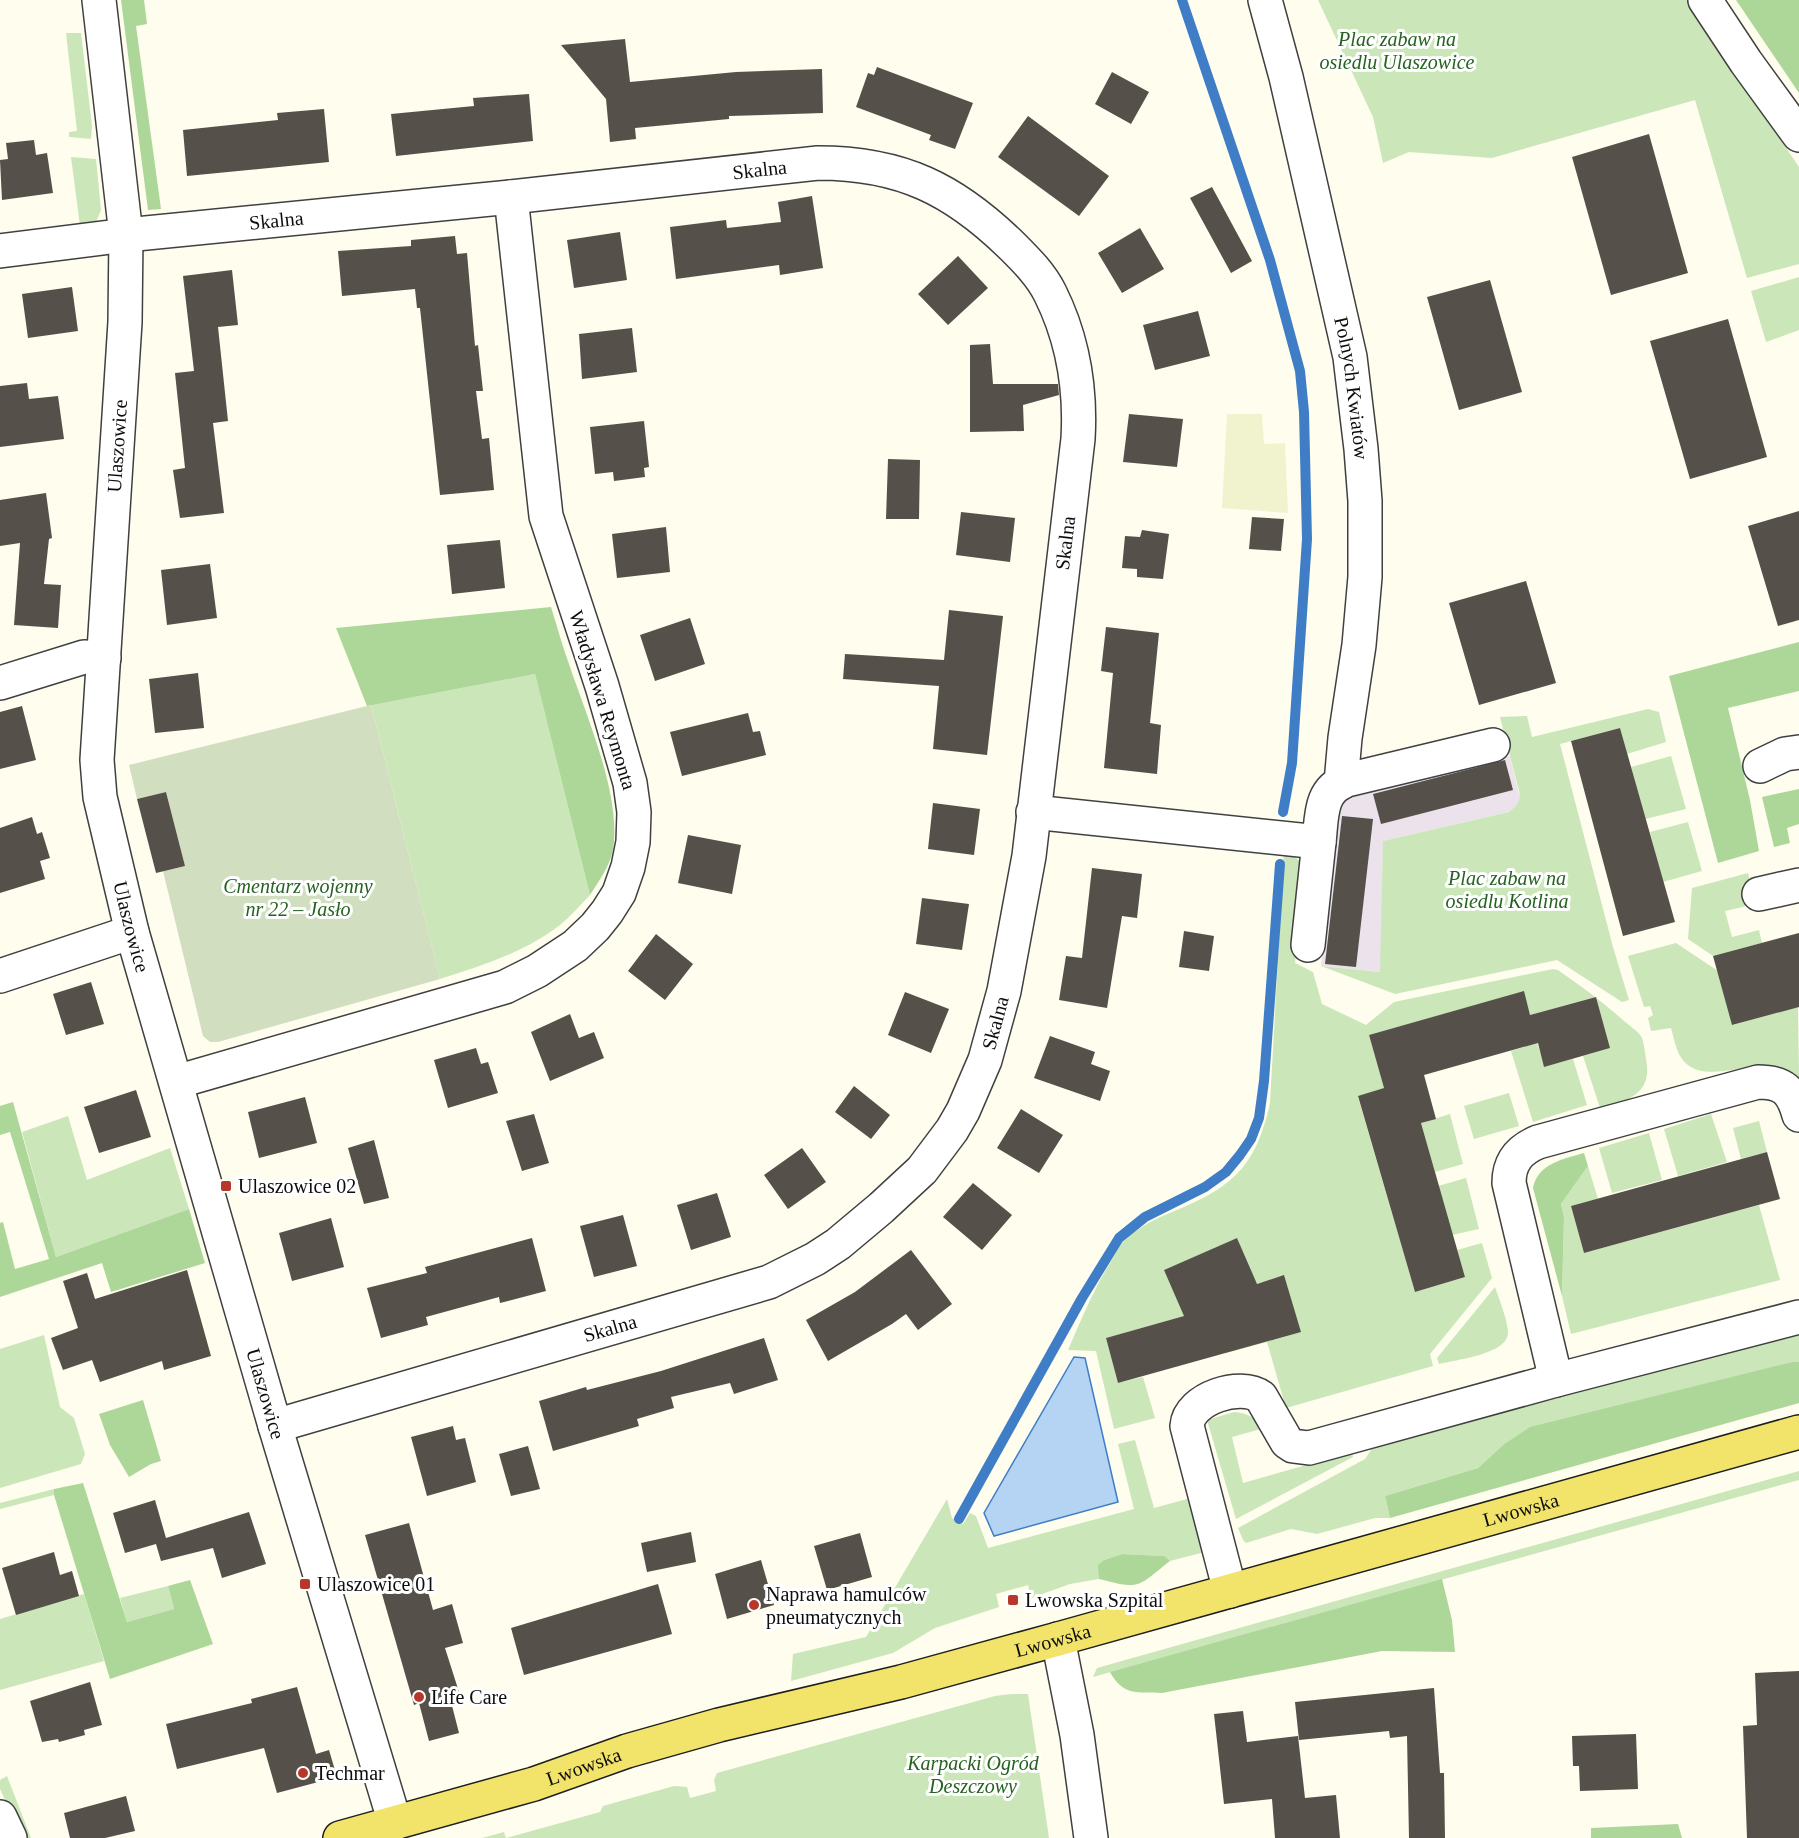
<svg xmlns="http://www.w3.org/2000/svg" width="1799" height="1838" viewBox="0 0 1799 1838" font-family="'Times New Roman',serif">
	<rect width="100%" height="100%" fill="#fefdee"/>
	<path fill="#ebe2eb" d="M1510,756L1520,799L1517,806L1509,812L1383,841L1381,972L1321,966L1338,801L1367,788L1371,791Z"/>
	<path fill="#f1f3cf" d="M1227,414H1262L1264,444L1285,443L1288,513L1222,508Z"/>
	<path fill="#cbe7b9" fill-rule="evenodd" d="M1318,0H1687L1799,167V264L1747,278L1695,100L1492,158L1409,152L1383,163L1373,117Z
		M66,33H81L92,126L91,139L69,137V132L77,131Z
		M71,157L96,159L101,210L96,222L80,226Z
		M1799,277V330L1766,342L1751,291Z
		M535,674L590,895C580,905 571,916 560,925C525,952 482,966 440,979L371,705Z
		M1648,709L1659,712L1666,742L1627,754L1620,728L1560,744L1613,947L1629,1000L1622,1002L1557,960L1395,994L1321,966L1380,972L1383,841L1509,812C1517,806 1521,802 1519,791L1500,717L1527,716L1532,737Z
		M1671,756L1686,809L1645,819L1631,767Z
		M1688,822L1702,871L1663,882L1650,832Z
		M1284,851C1296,856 1303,861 1305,876L1295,963L1313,972L1322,1004L1366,1025L1394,1002L1553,969L1558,970C1581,986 1603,1002 1624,1021C1629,1025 1637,1031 1641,1036C1644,1042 1645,1052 1646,1059C1653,1094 1628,1101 1600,1108L1583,1056L1610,1048L1596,997L1530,1015L1523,992L1369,1035L1384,1088L1358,1097L1415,1292L1465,1277L1457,1250L1482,1243L1492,1278L1430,1354L1433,1366L1286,1408L1267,1342L1226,1353L1213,1308L1106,1338L1118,1383L1143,1377L1155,1418L1114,1429L1096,1351L1068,1350C1081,1320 1093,1291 1110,1263C1114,1257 1117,1249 1122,1243C1134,1229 1155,1219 1172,1212C1232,1188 1256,1167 1270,1103ZM1237,1238L1249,1266L1164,1270ZM1284,1276L1300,1332L1274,1340L1257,1284Z
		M1748,873L1756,904L1725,911L1732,937L1759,930L1762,943L1713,956L1688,939L1692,888Z
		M1676,943L1718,971L1733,1025L1798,1007L1799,1077C1786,1070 1773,1066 1758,1067C1735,1067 1699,1082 1682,1059C1676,1051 1674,1038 1671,1028L1651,1031L1648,1018L1653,1015L1650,1006L1644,1007L1628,956Z
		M1537,1043L1545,1066L1573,1059L1587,1105L1533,1122L1511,1051Z
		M1509,1093L1519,1126L1474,1139L1464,1106Z
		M1450,1114L1463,1164L1435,1172L1421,1123Z
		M1711,1114L1727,1162L1678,1176L1664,1129Z
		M68,1116L87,1180L170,1148L189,1209L56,1257L22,1132Z
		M1759,1121L1767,1152L1741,1159L1733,1128Z
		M1649,1133L1662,1180L1612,1193L1599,1148Z
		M1588,1166L1598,1199L1571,1206L1584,1253L1759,1205L1780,1280L1571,1334L1562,1296L1564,1217L1561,1204Z
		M1466,1178L1479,1229L1452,1235L1438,1186Z
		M1495,1287C1499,1299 1508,1321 1508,1333C1508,1354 1455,1360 1439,1364L1437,1358Z
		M1799,1333V1362H1792L1503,1445L1478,1468L1385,1496L1390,1518H1375L1317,1534L1291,1529L1246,1543L1243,1540L1238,1528L1365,1459L1373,1447L1500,1411Z
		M44,1335L60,1407L74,1418L85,1454L81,1464L0,1488V1349Z
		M1234,1412C1248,1413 1255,1417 1261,1429L1232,1437L1243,1483L1352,1452L1353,1457L1236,1519L1207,1420Z
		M1135,1440L1154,1508L1194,1497L1206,1548L1201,1553L1170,1561L1163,1556L1122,1554L1104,1560L1099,1570V1579L1070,1584L1031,1598L1028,1585L996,1594L999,1607L935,1628L893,1653L791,1681L793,1654L866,1637L947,1499L952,1518L963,1524L970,1513L976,1516L988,1548L1134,1509L1118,1444Z
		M1799,1471V1480L1093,1677L1097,1668L1104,1666Z
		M54,1489V1495L0,1509V1503Z
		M168,1586L174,1609L127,1622L120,1598Z
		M84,1594L104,1661L0,1690V1619Z
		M1011,1694H1028L1049,1838H482L504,1832L506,1838L600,1812L603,1806L674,1786L687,1787L690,1798L716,1791L714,1780L717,1773L995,1696Z
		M7,1776L31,1838H23L0,1789V1780Z"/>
	<path fill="#add799" d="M121,0H144L147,24L136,26L161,209L148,210Z
		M1736,0H1799V93Z
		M551,607C557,626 562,645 569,664C586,715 618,787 614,841C613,862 601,878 590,895L535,674L367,706L336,628Z
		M1799,642V691L1728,708L1750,800L1759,851L1718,863L1669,676Z
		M1799,789V824L1787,828L1790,843L1774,847L1762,797Z
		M13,1102L56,1257L189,1209L205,1263L111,1292L102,1263L0,1297V1223L3,1222L15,1269L49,1259L10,1132L0,1135V1106Z
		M1584,1153L1588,1166L1561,1204L1564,1217L1562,1296L1533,1188C1538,1163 1564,1159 1584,1153Z
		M1792,1362H1799V1403L1390,1518L1385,1496L1478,1468L1503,1445L1530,1427Z
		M143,1400L161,1461L151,1464L129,1477L110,1445L99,1414Z
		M83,1483L127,1622L174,1609L168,1586L190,1580L213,1644L110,1679L54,1495V1489Z
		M1122,1554L1164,1556L1170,1561C1137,1587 1141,1590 1099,1579L1098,1565L1104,1560Z
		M1442,1579L1452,1620L1455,1652L1382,1651L1162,1693C1137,1692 1123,1696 1110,1672Z
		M1678,1824L1682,1838H1591V1828Z"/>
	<path fill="#d1dfc0" d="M371,705L440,979L218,1042H210L203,1036L163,871L185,866L166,792L137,799L129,765Z"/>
	<path fill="#b5d3f3" stroke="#3f7ec7" stroke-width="1.5" d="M1074,1357L1085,1358L1118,1502L994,1536L984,1513Z"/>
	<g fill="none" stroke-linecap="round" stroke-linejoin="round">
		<path stroke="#3f7ec7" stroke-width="10" d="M1182,0L1270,260L1300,371L1304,412L1307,539L1292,763L1283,812
			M959,1519L1082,1298L1119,1238L1145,1217L1205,1187L1226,1172L1240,1155L1251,1139L1259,1118L1264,1081L1280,864"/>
	</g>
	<path fill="#55504a" d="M625,39L630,82L736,72L822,69L823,113L729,116V119L635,128L636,139L610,142L606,99L561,45Z
		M877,67L973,103L955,149L929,140L931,135L856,107L868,73L874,75Z
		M1112,72L1149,92L1131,124L1095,104Z
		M529,94L533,141L396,156L391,114L474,106L473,98Z
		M324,109L329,162L187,176L183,130L278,120L277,113Z
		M1028,116L1109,176L1079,216L998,157Z
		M1649,134L1688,273L1611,295L1572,157Z
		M34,140L36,155L47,153L53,193L2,200L0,160L8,159L6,143Z
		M1212,187L1252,261L1231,273L1190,198Z
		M812,196L823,268L780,275L779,265L676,279L670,227L726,220L727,228L781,222L778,202Z
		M1140,228L1164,269L1122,293L1098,253Z
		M620,232L627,280L574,288L567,240Z
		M455,236L457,254L467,253L475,346L478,345L483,391H476L482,439L489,438L494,490L440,495L420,308H417L415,289L342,296L338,251L411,246V240Z
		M958,256L988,288L948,325L918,294Z
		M232,270L238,325L218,327L228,421L213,423L224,513L180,518L173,470L185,468L175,373L194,371L183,276Z
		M1490,280L1522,392L1459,410L1427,297Z
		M72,287L78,331L28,338L22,294Z
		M1198,311L1210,356L1155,370L1143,325Z
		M1728,319L1767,457L1690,479L1650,341Z
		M632,328L637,372L582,379L579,334Z
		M990,344L993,384H1058L1059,395L1023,405L1024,431L970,432V345Z
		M27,383L29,399L58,396L64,439L0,447V386Z
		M1129,414L1183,419L1177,467L1123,462Z
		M644,421L649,467L644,468L645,477L614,481L613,472L595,474L590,427Z
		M888,459L920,460L919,519H886Z
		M46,493L52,538L49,539L44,584L61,585L58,628L14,625L20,543L0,546V500Z
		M1799,511V620L1778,626L1748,526Z
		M961,512L1015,518L1010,562L956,555Z
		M1252,517L1284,519L1281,551L1249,549Z
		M666,527L670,572L617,578L612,534Z
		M1142,530L1169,534L1163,579L1137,577V569L1122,568L1125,536L1140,537Z
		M500,540L505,588L452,594L447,545Z
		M210,564L217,618L167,625L161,570Z
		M1526,581L1556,683L1479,705L1449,603Z
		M949,610L1003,616L987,755L933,749L939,686L843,679L845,654L944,660Z
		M690,618L705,664L655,681L640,635Z
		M1106,627L1159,633L1150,723L1161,725L1157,774L1104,768L1113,673L1101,671Z
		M198,673L204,728L155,733L149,679Z
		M22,706L36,760L0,769V712Z
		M748,713L753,732L760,731L766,755L682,776L670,732Z
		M1620,728L1675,922L1623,936L1571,741Z
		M1505,760L1513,790L1381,824L1373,794Z
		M166,792L185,866L156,873L137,799Z
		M933,803L980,809L974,855L928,849Z
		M1342,816L1373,819L1356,967L1325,964Z
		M32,817L37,834L42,832L50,858L40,861L45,879L0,893V828Z
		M688,835L741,845L732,894L678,883Z
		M1092,868L1142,874L1137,918L1122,916L1107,1008L1059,1000L1066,956L1082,958Z
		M922,898L969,904L962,950L916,944Z
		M1184,931L1214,936L1209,971L1179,967Z
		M1799,933V1007L1732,1025L1713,956Z
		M656,934L693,964L665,1000L628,971Z
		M91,982L104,1024L66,1035L53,994Z
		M1524,991L1530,1015L1596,997L1610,1048L1544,1067L1538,1043L1424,1075L1436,1119L1421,1123L1465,1277L1415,1292L1358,1096L1384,1088L1369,1035Z
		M905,992L949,1009L931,1053L888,1035Z
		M570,1014L579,1038L594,1032L604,1058L550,1081L531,1032Z
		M1050,1036L1095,1052L1091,1064L1110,1071L1100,1101L1034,1078Z
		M476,1048L481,1064L488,1062L498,1093L448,1108L434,1060Z
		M854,1086L890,1115L871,1139L835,1112Z
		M136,1090L151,1137L99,1153L84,1107Z
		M305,1097L317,1143L259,1158L248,1112Z
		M1021,1109L1063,1135L1039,1173L997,1148Z
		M534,1114L549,1163L522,1171L506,1121Z
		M374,1140L389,1198L364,1204L348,1148Z
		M802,1148L826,1182L788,1209L764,1175Z
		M1767,1152L1780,1199L1584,1253L1571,1206Z
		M973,1183L1012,1215L982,1250L943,1217Z
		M717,1193L731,1237L691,1250L677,1205Z
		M623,1215L637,1266L594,1277L580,1226Z
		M331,1218L344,1267L292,1281L279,1233Z
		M532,1238L546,1291L500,1303L499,1297L426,1317L428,1325L381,1338L367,1288L427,1273L425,1267Z
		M1237,1238L1257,1284L1284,1275L1301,1332L1118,1383L1106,1338L1184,1316L1164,1270Z
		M911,1250L952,1304L918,1330L906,1314L892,1324L828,1361L806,1320L855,1292Z
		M187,1270L211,1356L164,1370L162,1361L100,1382L92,1360L63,1370L51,1338L78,1328L63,1281L87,1273L95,1299Z
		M764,1338L778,1380L734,1394L730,1383L671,1397L674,1408L637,1419L639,1426L553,1451L539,1401L586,1387L587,1390L661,1371Z
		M453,1426L456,1440L465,1438L476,1482L427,1496L411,1437Z
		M528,1446L540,1489L511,1496L499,1454Z
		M155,1500L166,1538L249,1512L266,1564L222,1578L213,1548L161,1561L156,1544L125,1553L113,1513Z
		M409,1523L433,1610L452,1604L463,1643L445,1648L459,1692L449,1694L459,1733L429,1741L419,1703L414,1705L365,1535Z
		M691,1532L696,1562L647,1572L641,1543Z
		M860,1533L872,1577L827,1590L814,1546Z
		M54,1552L60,1575L72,1571L79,1596L16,1615L2,1568Z
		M761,1560L774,1605L727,1619L715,1574Z
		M658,1584L672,1634L524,1675L511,1628Z
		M1799,1671V1838H1747L1743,1726L1757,1725L1755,1673Z
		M90,1682L102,1725L84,1730L85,1735L59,1742L58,1739L42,1742L30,1701Z
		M297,1687L316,1754L329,1750L337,1777L277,1793L264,1748L177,1769L166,1724L252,1703L251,1699Z
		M1434,1688L1440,1773H1444L1445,1838H1409L1407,1736L1390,1738L1389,1731L1299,1740L1295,1702Z
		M1243,1711L1247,1742L1298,1736L1305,1798L1336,1795L1340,1838H1275L1272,1799L1224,1804L1214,1714Z
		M1636,1734L1638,1789L1580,1791L1579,1766H1573L1572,1736Z
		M126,1796L135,1831L105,1838H70L64,1813Z"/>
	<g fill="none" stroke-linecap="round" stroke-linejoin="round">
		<defs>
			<g id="minor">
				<path id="s1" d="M99,0L126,235L125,322L97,760L100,797L132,932L275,1426L395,1823"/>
				<path id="s2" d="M1265,0L1286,77L1350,357L1361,449L1365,501V577L1359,645L1345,738L1341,783"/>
				<path d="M1705,0L1746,62L1799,135"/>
				<path id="s3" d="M0,251L126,235L511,197L818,163C901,163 954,189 1013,247C1027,261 1041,275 1050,293C1073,339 1081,388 1078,439L1029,856L1004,991L985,1060L963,1111L952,1130L922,1170L881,1208L838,1244L815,1259L769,1282L275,1426"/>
				<path d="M0,683L84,657L104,658"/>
				<path d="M1760,766L1785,754L1799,752"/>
				<path d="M1033,812L1319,842C1322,817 1319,790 1347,780L1493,745"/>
				<path d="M1759,894L1799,885"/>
				<path d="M1308,945L1319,842"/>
				<path d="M0,976L132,932"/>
				<path d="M176,1082L505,987L537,971L575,946L595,927L607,912L619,893L628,867L633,842L634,812L630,783L602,686L546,516L511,197"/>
				<path d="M1556,1380L1509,1183C1509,1162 1519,1150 1538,1142L1758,1082C1783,1082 1792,1090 1799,1115"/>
				<path d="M1230,1591L1187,1426C1189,1398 1241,1382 1261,1397L1287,1442L1293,1446L1309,1448L1556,1380L1799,1317"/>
				<path d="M1058,1639L1077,1735L1091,1838"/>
				<path d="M0,1817L10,1838"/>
			</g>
			<g id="major">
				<path id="s4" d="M340,1838L534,1784L627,1751L719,1725L901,1682L1058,1639L1799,1432"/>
			</g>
		</defs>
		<use href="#minor" stroke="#404040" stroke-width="36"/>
		<use href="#major" stroke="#1e1e1e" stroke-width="36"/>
		<use href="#minor" stroke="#fff" stroke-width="33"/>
		<use href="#major" stroke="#f2e36a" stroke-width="33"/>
	</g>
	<g fill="#b7372b" stroke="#fff" stroke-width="2">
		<rect x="220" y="1180" width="12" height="12" rx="3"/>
		<rect x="299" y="1578" width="12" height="12" rx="3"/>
		<rect x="1007" y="1594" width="12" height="12" rx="3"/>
		<circle cx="754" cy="1605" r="6"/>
		<circle cx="419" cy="1697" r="6"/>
		<circle cx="303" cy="1773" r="6"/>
	</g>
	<g text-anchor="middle" stroke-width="6" stroke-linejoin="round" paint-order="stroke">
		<g font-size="20" font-style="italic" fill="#256220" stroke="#fff">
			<text x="1397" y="46">Plac zabaw na<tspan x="1397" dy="23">osiedlu Ulaszowice</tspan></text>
			<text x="1507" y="885">Plac zabaw na<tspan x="1507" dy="23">osiedlu Kotlina</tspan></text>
			<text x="298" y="893">Cmentarz wojenny<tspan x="298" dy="23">nr 22 – Jasło</tspan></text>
			<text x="973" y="1770">Karpacki Ogród<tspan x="973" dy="23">Deszczowy</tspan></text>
		</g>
		<g font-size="20" fill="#0d0d0d" stroke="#fff">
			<text dy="7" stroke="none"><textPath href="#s3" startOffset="764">Skalna</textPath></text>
			<text dy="7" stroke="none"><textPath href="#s3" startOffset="278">Skalna</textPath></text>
			<text dy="7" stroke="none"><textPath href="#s2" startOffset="398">Polnych Kwiatów</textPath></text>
			<text transform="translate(117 446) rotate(-86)" y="7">Ulaszowice</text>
			<text transform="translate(1065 543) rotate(-83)" y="7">Skalna</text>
			<text transform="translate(603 700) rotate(73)" y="7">Władysława Reymonta</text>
			<text dy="7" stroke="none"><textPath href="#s1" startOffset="933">Ulaszowice</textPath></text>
			<text transform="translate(995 1023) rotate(-75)" y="7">Skalna</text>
			<text transform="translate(610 1328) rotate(-16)" y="7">Skalna</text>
			<text dy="7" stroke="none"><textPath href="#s1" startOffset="1419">Ulaszowice</textPath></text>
			<text dy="7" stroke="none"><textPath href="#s4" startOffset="1226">Lwowska</textPath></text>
			<text dy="7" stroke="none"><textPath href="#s4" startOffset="740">Lwowska</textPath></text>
			<text dy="7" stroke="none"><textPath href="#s4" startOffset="254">Lwowska</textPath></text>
		</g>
		<g font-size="20" fill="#0d0d0d" stroke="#fff" text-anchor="start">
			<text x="238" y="1193">Ulaszowice 02</text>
			<text x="317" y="1591">Ulaszowice 01</text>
			<text x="766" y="1601">Naprawa hamulców<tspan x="766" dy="23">pneumatycznych</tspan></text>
			<text x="1025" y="1607">Lwowska Szpital</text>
			<text x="431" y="1704">Life Care</text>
			<text x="315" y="1780">Techmar</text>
		</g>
	</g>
</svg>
